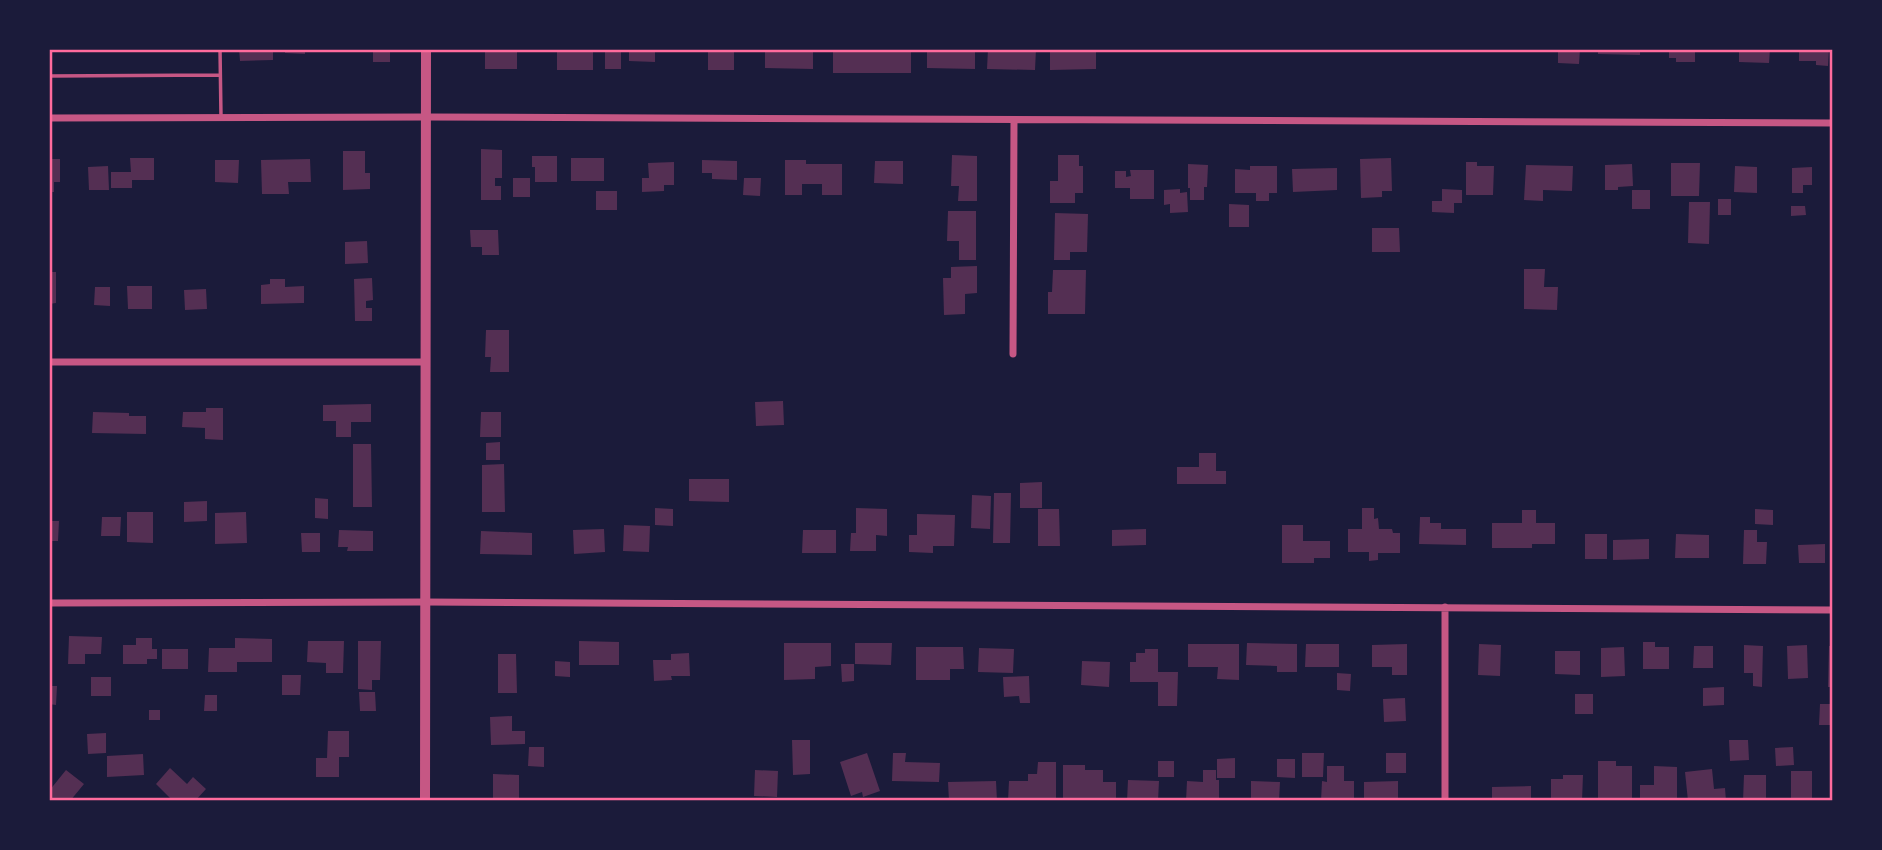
<svg xmlns="http://www.w3.org/2000/svg" width="1882" height="850" viewBox="0 0 1882 850" font-family="'PT Sans',sans-serif">
	<rect width="100%" height="100%" fill="#1b1b3a"/>
	<path fill="#542f53" d="M239,49H282V52H273V60L240,61Z
		M285,49H305V54L285,53Z
		M373,49H390V62H373Z
		M485,49H517V69H485Z
		M557,49H593V70H557Z
		M605,49H621V69H605Z
		M629,49H655V62L629,61Z
		M708,49H734V70H708Z
		M765,49H813V69L765,68Z
		M833,49H911V73H833Z
		M927,49H975V69L927,68Z
		M988,49H1036L1035,70L987,69Z
		M1050,49H1096V69L1050,70Z
		M1558,49H1580L1579,64L1558,63Z
		M1598,49H1640V55L1598,54Z
		M1669,49H1695V62H1676V58H1669Z
		M1739,49H1770L1769,63L1739,62Z
		M1799,49H1829L1828,66L1816,65V61H1799Z
		M481,149L502,150V178H495V186H501V200H481Z
		M343,151H365V173H370V189L343,190Z
		M952,155L977,156V201H958L959,186H951Z
		M1058,155H1079V166H1083V193H1075V203H1050V181H1058Z
		M532,156H557V182H535V167H532Z
		M130,158H154V180H132V188H111V172H131Z
		M571,158H604V181H571Z
		M1391,158L1392,191H1382V197L1361,198L1360,159Z
		M49,159H60V182H54V192H49Z
		M310,159L311,182H288L289,194H262L261,160Z
		M215,160H239L238,183L215,182Z
		M702,160L737,161V180L712,179V173H702Z
		M785,160H806V164H842V195H822V184H802V195H785Z
		M875,161H903V184L874,183Z
		M674,162V185H664V191L642,192V178H649L648,163Z
		M1466,162H1477V166H1494L1493,195H1466Z
		M1671,163H1700L1699,196H1671Z
		M1188,164L1208,165L1207,187H1204V200H1190V188H1188Z
		M1632,164L1633,186L1618,187V190H1605V165Z
		M1526,165L1573,166L1572,191L1543,190V201L1524,200Z
		M108,166L109,190H89L88,167Z
		M1250,166H1277V193H1269V201H1256V193H1235V169L1250,170Z
		M1735,166L1757,167V193L1734,192Z
		M1812,167V185H1803V193H1792V168Z
		M1337,168V190L1293,192L1292,169Z
		M1130,170H1154V199H1130V188H1115V171H1126V177L1131,176Z
		M513,178H530V197H513Z
		M744,178H761L760,196L743,195Z
		M1180,189V193L1187,192L1188,212L1170,213V204L1164,205V190Z
		M1442,189L1462,190V203H1454V213L1432,212V201H1442Z
		M1632,190H1650V209H1632Z
		M596,191H617V210H596Z
		M1718,199H1731V215H1718Z
		M1689,202H1710L1709,244L1688,243Z
		M1229,204L1249,205V227H1229Z
		M1791,206H1805L1806,215L1791,216Z
		M948,211H976V260H959V241H947Z
		M1055,213L1088,214L1087,252H1070V260H1054Z
		M1372,228H1399L1400,252H1372Z
		M470,230H498L499,255H482V247H471Z
		M367,241L368,263L345,264V242Z
		M977,266V293L965,294V314L944,315L943,278H951V267Z
		M1524,269H1545L1544,287H1558L1557,310L1524,309Z
		M1053,270H1086L1085,314H1048V292H1052Z
		M49,272H56V303L49,304Z
		M372,278L373,300L366,301V308H372V321H355L354,279Z
		M270,279H285V287L304,286V303L261,304V285L270,284Z
		M127,286H152V309H128Z
		M95,287H110V306L94,305Z
		M206,289L207,309L185,310L184,290Z
		M486,330H509V372H490L491,357H485Z
		M783,401L784,425L756,426L755,402Z
		M371,404V422H351V437H336V421H323V405Z
		M206,408H223V440L205,439V428L182,427L183,412H206Z
		M93,412L129,413V416H146V434L92,433Z
		M481,412H501V437H480Z
		M500,442V460H486V443Z
		M353,444H371L372,507H353Z
		M1199,453H1216V471H1226V484H1177V467H1199Z
		M504,464L505,512H482V465Z
		M689,479H729V502L689,501Z
		M1042,482V508H1020V483Z
		M994,493H1011L1010,543H993Z
		M972,495L991,496L990,529L971,528Z
		M315,498L328,499V519L315,518Z
		M207,501V521L184,522V502Z
		M655,508L673,509V526L655,525Z
		M856,508L887,509V536L876,535V551H850L851,533H856Z
		M1362,508H1374V519L1378,518L1379,529H1392L1393,533H1400V553H1378V560L1369,561V552H1348V529H1362Z
		M1038,509H1059L1060,546H1038Z
		M1755,509L1773,510V525L1755,524Z
		M1522,510H1536V523H1555V544H1532V548H1492V523H1522Z
		M127,512H153V543L127,542Z
		M246,512L247,543L215,544V513Z
		M917,514L955,515L954,546H933V553L909,552V535H917Z
		M102,517H121L120,536H101Z
		M1420,517H1430V523H1441V529H1466V545L1419,544Z
		M49,521H59L58,541H49Z
		M624,525L650,526L649,552L623,551Z
		M1282,525H1303V541H1330V558H1314V563H1282Z
		M604,529L605,552L574,554L573,530Z
		M1146,529V545L1112,546V530Z
		M339,530L373,531V551H347L348,547H338Z
		M803,530H836V553H802Z
		M1744,530H1757V542H1767L1766,564H1743Z
		M481,531L532,533V555L480,554Z
		M301,533H320V552H302Z
		M1585,534H1607V559H1585Z
		M1676,534L1709,535V558H1675Z
		M1649,539V559L1613,560V540Z
		M1825,544V563H1799L1798,545Z
		M69,636L102,637L101,654H85V664H68Z
		M136,638H152V649H157V659H147V664H123V645H136Z
		M235,638L272,639V662H237V672H208L209,648H235Z
		M308,641H344L343,673H326V663L307,662Z
		M358,641H381L380,680H372V690L358,689Z
		M579,641L619,642V665H579Z
		M1643,642H1655V647H1669V669H1643Z
		M784,643H831V666L815,667V679L784,680Z
		M855,643H892L891,665L855,664Z
		M1247,643L1297,644V672H1277V666L1246,665Z
		M1188,644H1239V680L1217,679L1218,667H1188Z
		M1306,644H1339V667H1305Z
		M1407,644V675H1392V667H1372V645Z
		M1479,644L1501,645L1500,676L1478,675Z
		M1744,645L1763,646L1762,687L1753,686V673H1744Z
		M1807,645L1808,678L1788,679L1787,646Z
		M1694,646H1713V668H1693Z
		M1829,646H1833V687H1828Z
		M916,647H963L964,669H950V680H916Z
		M1624,647L1625,676L1601,677V648Z
		M979,648L1014,649L1013,673L978,672Z
		M162,649H188V669H162Z
		M1145,649H1158V672H1178L1177,706H1158V682H1130V662H1136V653H1145Z
		M1555,651H1580V675L1555,674Z
		M689,653L690,676H671L672,680L654,681L653,660H671V654Z
		M498,654H516L517,693H498Z
		M555,661L570,662V677L555,676Z
		M1082,661L1110,662L1109,687L1081,685Z
		M841,664H854V681L842,682Z
		M1337,673L1351,674L1350,691L1337,690Z
		M282,675H301L300,695H282Z
		M1029,676L1030,703H1020L1019,696L1004,697L1003,677Z
		M91,677H111V696H91Z
		M49,686H57L56,705L49,704Z
		M1724,687V705L1703,706V688Z
		M359,692H375L376,711H360Z
		M1575,694H1593V714H1575Z
		M205,695H217V711H204Z
		M1405,698L1406,721L1384,722L1383,699Z
		M1820,704H1833V725H1819Z
		M149,710H160V720H149Z
		M512,716V731H525V744L491,745L490,717Z
		M328,731H349V757H339V777H316V758H327Z
		M106,733V753L88,754L87,734Z
		M792,740H810V774L793,775Z
		M1729,740H1748L1749,760L1730,761Z
		M529,747H544V767L528,766Z
		M1793,747L1794,765L1776,766L1775,748Z
		M867,753L880,791L863,797L862,792L851,796L840,762Z
		M893,753H906L905,762L940,763L939,782L892,781Z
		M1302,753H1324L1323,777H1302Z
		M1386,753H1406V773H1386Z
		M143,754L144,775L107,777V756Z
		M1235,758V778H1217V759Z
		M1277,759H1295V778L1277,777Z
		M1158,761H1174V777H1158Z
		M1598,761H1616V766H1632V801L1598,800Z
		M1038,762H1056V801H1008L1009,781H1028V774H1037Z
		M1063,765H1085V770H1103V782H1116V801H1063Z
		M1327,766H1344V781H1354V801H1321L1322,781L1327,782Z
		M1654,766L1677,767V801H1640V785H1654Z
		M170,768L187,784L193,777L206,789L195,801H173L156,784Z
		M1712,769L1714,789L1725,788L1726,801H1688L1685,772Z
		M66,770L84,784L70,801H49V791Z
		M755,770L778,771L777,797L754,796Z
		M1203,770H1216V780H1219V801H1186L1187,781L1203,782Z
		M1791,771H1812V801H1791Z
		M493,774L519,775V801H493Z
		M1563,775H1583L1582,801H1551V779H1563Z
		M1744,775H1766V801H1743Z
		M1128,780L1159,781L1158,801H1127Z
		M996,781L997,801H949L948,782Z
		M1251,781L1280,782L1279,801H1251Z
		M1398,781V801H1364V782Z
		M1531,786V801H1492V787Z"/>
	<g fill="none" stroke-linecap="round" stroke-linejoin="round">
		<path stroke="#c65784" stroke-width="3.5" d="M220,49L221,117
			M49,76L220,75"/>
		<path stroke="#c65784" stroke-width="7" d="M49,118L426,117L1833,123
			M1013,354L1014,120
			M49,362H425
			M49,603L425,602L1833,610
			M1445,607V801"/>
		<path stroke="#c65784" stroke-width="10" d="M425,801L426,49"/>
	</g>
	<rect width="1882" height="850" fill="none" stroke="#1b1b3a" stroke-width="102"/>
	<rect x="51" y="51" width="1780" height="748" fill="none" stroke="#ff6b9d" stroke-width="2.5"/>
</svg>
